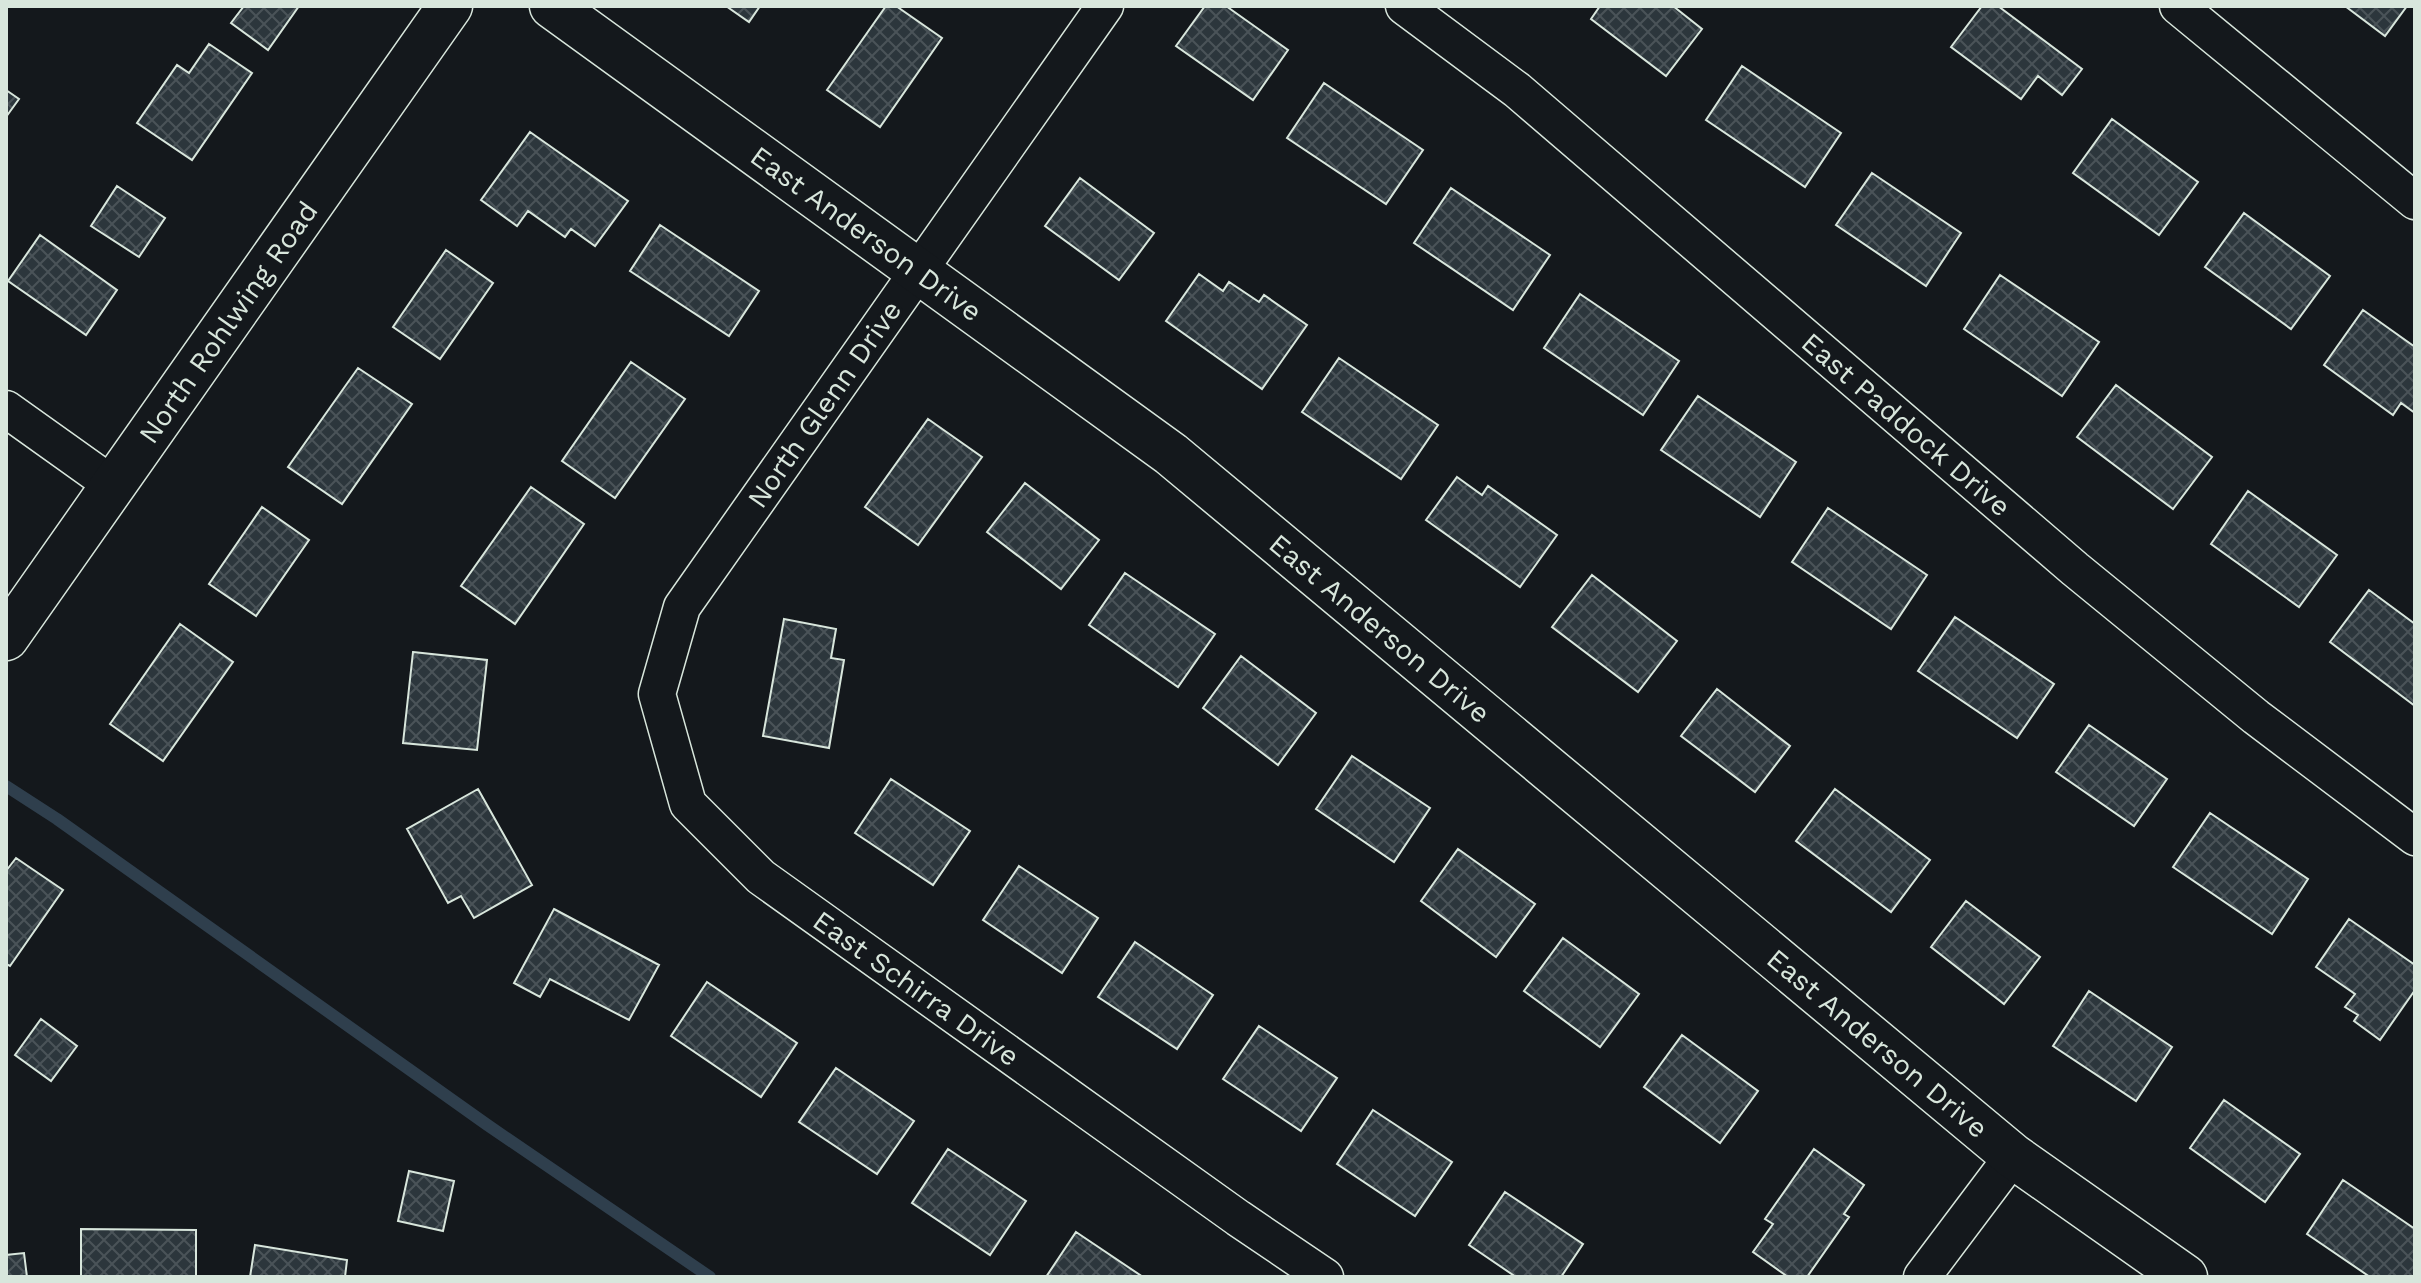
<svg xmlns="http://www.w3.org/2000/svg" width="2421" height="1283" viewBox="0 0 2421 1283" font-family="'Work Sans',sans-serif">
	<defs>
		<pattern id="building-cross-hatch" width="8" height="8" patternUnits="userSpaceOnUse" patternTransform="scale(2)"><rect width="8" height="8" fill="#2c363c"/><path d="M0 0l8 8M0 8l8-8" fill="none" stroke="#4a5358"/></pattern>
	</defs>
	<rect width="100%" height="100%" fill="#14181c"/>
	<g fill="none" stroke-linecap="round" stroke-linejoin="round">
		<path stroke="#2f3f4d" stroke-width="12" d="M6,786L57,819L486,1124L710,1277"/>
	</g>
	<path fill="url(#building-cross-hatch)" stroke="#d8e6dc" stroke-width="2" d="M244,6H299L268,50L231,23Z
		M726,6H760L749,22Z
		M886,6H896L942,38L880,127L827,90Z
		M1205,6H1226L1288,50L1253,100L1176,46Z
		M1600,6H1673L1702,29L1666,76L1591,19Z
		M1982,6H1998L2082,69L2062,95L2038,76L2021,99L1951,47Z
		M2345,6H2407L2385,36Z
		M209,44L252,73L192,160L137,123L177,65L189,73Z
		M1742,66L1841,133L1805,187L1706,120Z
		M1324,83L1423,150L1386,204L1287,138Z
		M6,90L19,99L6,117Z
		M2112,119L2198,182L2159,235L2073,173Z
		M530,132L628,201L595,246L571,229L565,237L528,211L517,226L481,200Z
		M1872,173L1961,233L1926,286L1836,225Z
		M1080,178L1154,233L1119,280L1045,226Z
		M117,186L165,218L139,257L91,226Z
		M1451,188L1550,255L1513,310L1414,243Z
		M2244,213L2330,276L2291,329L2205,267Z
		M660,225L759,291L729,336L630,271Z
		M40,235L117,290L86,335L8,281Z
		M446,250L493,283L440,359L393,327Z
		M1199,274L1223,291L1229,282L1259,302L1264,295L1307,325L1262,389L1166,321Z
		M2000,275L2099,342L2062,396L1964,329Z
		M1580,294L1679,361L1643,415L1544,348Z
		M2363,310L2415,347V413L2401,403L2393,415L2324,365Z
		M1339,358L1438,425L1401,479L1302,412Z
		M631,362L685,399L615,498L562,461Z
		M358,368L412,404L342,504L288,467Z
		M2116,385L2212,457L2173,509L2077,437Z
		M1698,396L1796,462L1760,517L1661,450Z
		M928,419L982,457L918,545L865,507Z
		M1457,477L1482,495L1488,486L1557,535L1520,587L1426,520Z
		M1025,483L1099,540L1061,589L987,532Z
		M531,487L584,524L515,624L461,586Z
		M2248,491L2337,555L2299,607L2211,544Z
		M262,507L309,540L256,616L209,584Z
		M1828,508L1927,575L1891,629L1792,562Z
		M1125,573L1215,634L1178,687L1089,625Z
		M1592,575L1677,641L1638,692L1552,627Z
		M2369,590L2415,624V706L2330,642Z
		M1955,617L2054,684L2017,738L1918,671Z
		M784,619L836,629L831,658L844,660L829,748L763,736Z
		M180,624L233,662L163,761L110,724Z
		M413,652L487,660L477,750L403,743Z
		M1241,656L1316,713L1278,765L1203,708Z
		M1717,689L1790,746L1755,792L1681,736Z
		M2089,725L2167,779L2134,826L2056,772Z
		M1352,756L1430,808L1394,862L1316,809Z
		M891,779L970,831L933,885L855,833Z
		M478,789L532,885L474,918L461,896L448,903L407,829Z
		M1835,789L1930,860L1891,912L1796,841Z
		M2210,813L2308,879L2272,934L2173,867Z
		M1458,849L1535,904L1496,957L1421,901Z
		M16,858L63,890L10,966L6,964V871Z
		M1019,866L1098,918L1062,973L983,920Z
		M1966,901L2040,957L2004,1004L1931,947Z
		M554,909L659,965L629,1020L550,979L540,997L514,983Z
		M2349,919L2415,965V990L2380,1040L2354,1021L2358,1015L2345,1007L2355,994L2316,967Z
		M1563,938L1639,994L1600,1047L1524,991Z
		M1135,942L1213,995L1177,1049L1098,997Z
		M707,982L797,1043L761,1097L671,1036Z
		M2089,991L2172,1047L2136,1101L2053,1046Z
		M41,1019L77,1046L51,1081L15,1055Z
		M1259,1026L1337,1078L1301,1131L1223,1079Z
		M1682,1035L1758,1091L1720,1143L1644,1087Z
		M836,1068L914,1121L877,1174L799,1122Z
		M2224,1100L2300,1154L2265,1202L2190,1148Z
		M1373,1110L1452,1162L1415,1216L1337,1164Z
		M948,1149L1026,1201L990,1255L912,1203Z
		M1814,1149L1864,1185L1844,1214L1849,1217L1807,1277H1788L1753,1252L1773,1224L1765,1219Z
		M409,1171L454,1181L443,1231L398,1221Z
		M2343,1180L2415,1229V1277H2370L2307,1234Z
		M1505,1192L1583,1244L1561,1277H1516L1469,1245Z
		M81,1229L196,1230V1277H81Z
		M1076,1232L1143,1277H1046Z
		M255,1245L347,1260L345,1277H250Z
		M24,1253L27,1277H6V1255Z"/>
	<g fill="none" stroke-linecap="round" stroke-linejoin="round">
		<defs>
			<g id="street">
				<path id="s1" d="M1105,6L682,607L657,694L688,804L761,877L1238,1218L1325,1277"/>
				<path id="s2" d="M1404,6L1517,90L2075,569L2256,717L2415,837"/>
				<path d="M2178,6L2415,201"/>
				<path d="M6,409L114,486"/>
				<path d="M1922,1277L2013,1156"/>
			</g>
			<g id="secondary">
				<path id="s3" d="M552,6L1171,454L2013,1156L2185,1277"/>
				<path id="s4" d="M6,638L450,6"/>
			</g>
		</defs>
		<use href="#street" stroke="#d8e6dc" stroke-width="39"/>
		<use href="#secondary" stroke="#d8e6dc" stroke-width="47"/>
		<use href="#street" stroke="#14181c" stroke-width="36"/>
		<use href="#secondary" stroke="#14181c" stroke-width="44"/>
	</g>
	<g text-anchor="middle" stroke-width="6" stroke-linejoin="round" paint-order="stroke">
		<g font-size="28" fill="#d8e6dc" stroke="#14181c">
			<text dy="10" stroke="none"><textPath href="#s3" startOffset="388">East Anderson Drive</textPath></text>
			<text dy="10" stroke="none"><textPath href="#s4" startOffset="386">North Rohlwing Road</textPath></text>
			<text transform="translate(824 404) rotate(-55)" y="10">North Glenn Drive</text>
			<text dy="10" stroke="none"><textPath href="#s2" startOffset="654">East Paddock Drive</textPath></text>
			<text dy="10" stroke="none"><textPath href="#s3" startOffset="1036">East Anderson Drive</textPath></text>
			<text dy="10" stroke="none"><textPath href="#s1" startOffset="1234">East Schirra Drive</textPath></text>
			<text dy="10" stroke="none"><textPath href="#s3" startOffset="1684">East Anderson Drive</textPath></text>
		</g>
	</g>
	<rect width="2421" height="1283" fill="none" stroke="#d8e6dc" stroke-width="16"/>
</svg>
